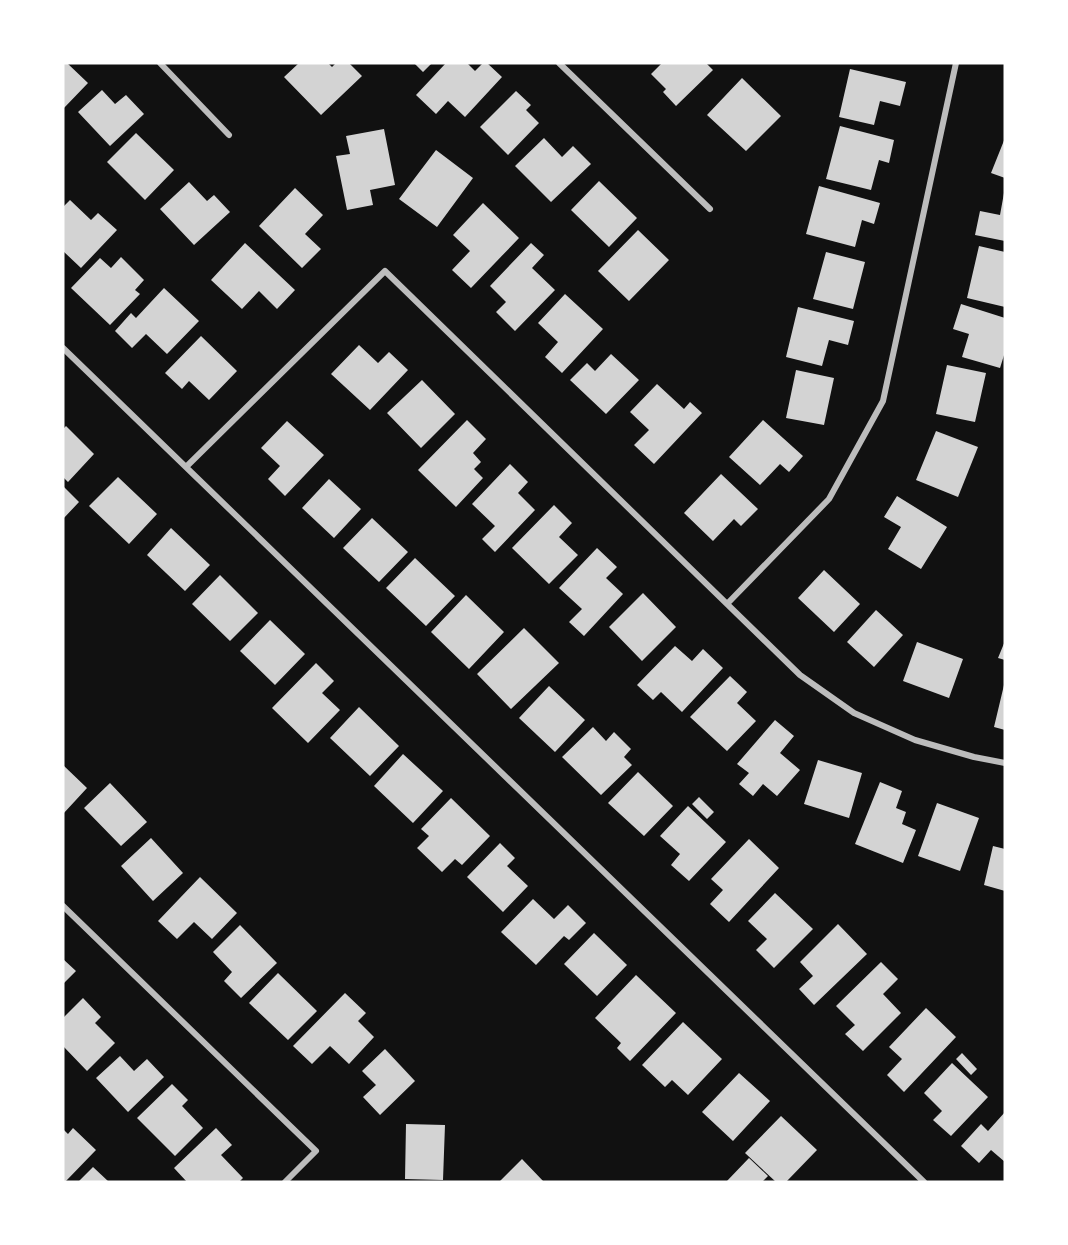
<svg xmlns="http://www.w3.org/2000/svg" width="1068" height="1245" viewBox="0 0 1068 1245" font-family="Jost,sans-serif">
	<rect width="100%" height="100%" fill="#111"/>
	<path fill="#d3d3d3" d="M63,63H67L88,83L63,109Z
		M299,63H328L332,67L336,63H349L362,76L321,115L284,77Z
		M414,63H432L423,72Z
		M446,63H467L475,71L483,63H487L502,77L465,117L448,101L436,114L416,95Z
		M662,63H706L713,70L676,106L663,92L666,89L651,74Z
		M850,69L906,82L900,106L880,101L874,125L839,117Z
		M742,78L781,116L746,151L707,115Z
		M102,90L115,104L126,95L144,114L110,146L78,112Z
		M516,91L531,105L526,110L539,123L508,155L480,127Z
		M840,126L894,140L889,163L879,160L871,190L826,179Z
		M384,129L395,185L370,190L373,205L347,210L336,156L350,154L346,136Z
		M136,133L174,170L145,200L107,162Z
		M544,138L562,157L573,146L591,164L551,202L515,166Z
		M1005,138V178L991,173Z
		M436,150L473,178L437,227L399,199Z
		M599,181L637,218L609,247L571,210Z
		M189,182L207,201L214,195L230,212L194,245L160,209Z
		M819,186L880,203L874,224L862,220L855,247L806,234Z
		M295,188L323,215L305,234L321,249L302,268L259,226Z
		M1004,193L1005,241L975,235L980,211L1000,215Z
		M70,200L91,220L98,213L117,230L81,268L63,251V207Z
		M483,203L519,238L471,288L452,270L470,251L453,235Z
		M638,230L669,260L629,301L598,271Z
		M245,243L295,290L277,309L259,291L242,309L211,280Z
		M531,243L544,255L532,268L555,290L515,331L496,312L506,302L490,286Z
		M979,246L1005,252V307L967,298Z
		M826,252L865,262L853,309L813,299Z
		M121,257L144,280L135,290L140,294L110,325L71,288L100,258L111,268Z
		M164,288L199,321L167,354L146,334L132,348L115,331L131,313L136,318Z
		M565,294L603,329L562,373L545,357L558,342L538,323Z
		M961,304L1005,318V352L1000,368L962,357L969,334L953,329Z
		M798,307L854,321L848,345L829,340L822,366L786,357Z
		M201,336L237,371L209,400L189,381L182,389L165,373Z
		M359,345L378,363L389,352L408,370L370,410L331,374Z
		M611,354L639,380L606,414L570,380L587,363L595,371Z
		M947,365L986,373L975,422L936,414Z
		M796,370L834,378L824,425L786,418Z
		M422,380L455,414L421,448L387,413Z
		M657,384L684,409L690,402L702,413L654,464L634,445L649,430L630,412Z
		M467,420L486,439L473,453L481,462L474,469L483,478L456,507L418,470Z
		M763,420L803,456L789,472L780,464L760,485L729,457Z
		M287,421L324,455L285,496L268,479L280,466L261,448Z
		M66,426L94,454L68,482L63,477V429Z
		M936,431L978,447L958,497L916,480Z
		M510,464L528,482L518,493L535,510L495,552L482,539L495,526L472,504Z
		M721,474L758,509L741,526L734,519L713,541L684,513Z
		M118,477L157,514L129,544L89,506Z
		M329,479L361,509L334,538L302,508Z
		M63,486L79,502L63,519Z
		M897,496L947,527L921,569L888,549L901,527L884,517Z
		M554,505L572,523L559,537L578,555L549,584L512,548Z
		M372,518L408,552L379,582L343,548Z
		M171,528L210,565L185,591L147,555Z
		M597,548L617,567L606,578L623,594L584,636L569,622L582,609L559,588Z
		M415,558L455,596L426,626L386,588Z
		M824,570L860,604L834,632L798,598Z
		M220,575L258,613L230,641L192,604Z
		M643,593L676,627L642,661L609,627Z
		M466,595L504,632L469,669L431,632Z
		M876,610L903,635L874,667L847,642Z
		M270,620L305,654L275,685L240,651Z
		M524,628L559,663L511,709L477,674Z
		M1005,641V660L998,658Z
		M917,642L963,659L949,698L903,681Z
		M675,646L692,661L703,649L723,668L682,712L661,692L653,700L637,685Z
		M316,663L334,681L322,693L340,710L308,743L272,708Z
		M730,676L747,692L737,703L756,721L727,751L690,717Z
		M1004,685H1005V730L994,727Z
		M549,686L585,720L555,752L519,718Z
		M359,707L399,746L370,776L330,738Z
		M775,720L794,736L780,753L800,770L777,796L763,784L753,796L739,784L749,773L737,764Z
		M593,727L606,741L614,732L631,749L624,757L632,765L601,795L562,757Z
		M403,754L443,791L413,823L374,786Z
		M818,760L862,773L849,818L804,804Z
		M63,765L87,788L63,814Z
		M638,772L673,806L644,836L608,803Z
		M880,782L902,791L896,808L906,812L902,824L916,830L903,863L855,844Z
		M110,783L147,822L121,846L84,808Z
		M699,797L714,812L707,819L692,804Z
		M451,798L490,836L462,865L455,859L442,872L417,848L429,836L421,829Z
		M937,803L979,818L960,871L918,856Z
		M688,806L726,842L689,881L671,865L680,854L660,836Z
		M151,838L183,873L153,901L121,866Z
		M749,839L779,868L729,922L710,904L723,890L711,879Z
		M500,843L515,858L507,866L528,886L503,912L467,877Z
		M993,846L1005,849V891L984,885Z
		M200,877L237,913L212,939L194,922L177,939L158,921Z
		M775,893L813,929L774,968L756,950L767,939L748,921Z
		M533,899L554,919L568,905L586,923L569,940L564,936L536,965L501,932Z
		M838,924L867,954L814,1005L799,989L813,976L800,962Z
		M240,925L277,963L241,998L224,981L232,972L213,952Z
		M594,933L627,965L597,996L564,964Z
		M63,959L76,971L63,984Z
		M881,962L898,979L883,994L901,1013L863,1051L845,1034L855,1025L836,1006Z
		M278,973L317,1011L288,1040L249,1003Z
		M636,975L676,1013L630,1061L617,1048L621,1043L595,1018Z
		M345,993L366,1013L358,1021L374,1037L349,1064L330,1046L312,1064L293,1046Z
		M83,998L101,1017L95,1023L115,1043L87,1071L63,1046V1018Z
		M926,1008L956,1037L904,1092L887,1075L902,1059L889,1047Z
		M683,1022L722,1059L688,1095L672,1080L665,1087L642,1065Z
		M385,1049L415,1081L380,1115L363,1097L376,1085L362,1071Z
		M962,1053L977,1069L971,1075L956,1059Z
		M120,1056L134,1071L147,1059L164,1077L128,1112L96,1078Z
		M952,1063L988,1097L951,1136L933,1120L942,1111L924,1093Z
		M739,1073L770,1101L733,1141L702,1112Z
		M172,1084L188,1100L182,1106L203,1128L175,1156L137,1118Z
		M1005,1112V1162L991,1150L979,1163L961,1146L981,1124L988,1131Z
		M781,1116L817,1150L786,1182H776L745,1153Z
		M406,1124L445,1125L443,1180L405,1179Z
		M73,1128L96,1150L65,1182H63V1129L68,1134Z
		M216,1128L232,1145L221,1155L243,1178L239,1182H187L174,1168Z
		M749,1158L768,1176L762,1182H726Z
		M522,1159L544,1182H499Z
		M93,1167L109,1182H78Z"/>
	<g fill="none" stroke-linecap="round" stroke-linejoin="round">
		<path stroke="#bcbcbc" stroke-width="6" d="M160,63L229,135
			M559,63L710,209
			M63,348L924,1182
			M186,467L385,271L800,675L854,713L915,740L974,757L1005,763
			M727,604L829,499L883,401L956,63
			M63,906L316,1151L285,1182"/>
	</g>
	<rect width="1068" height="1245" fill="none" stroke="#ffffff" stroke-width="129"/>
</svg>
